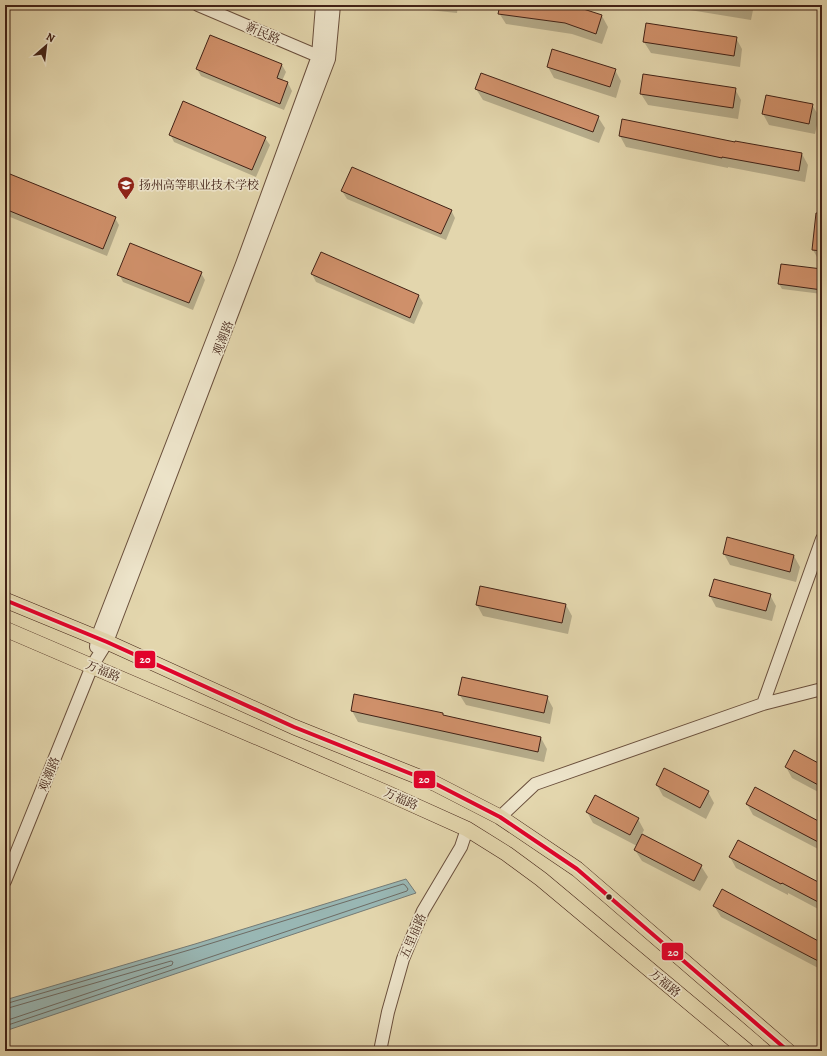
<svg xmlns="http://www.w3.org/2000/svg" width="827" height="1056" viewBox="0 0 827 1056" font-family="Alegreya,'Noto Serif SC',serif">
	<rect width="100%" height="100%" fill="#e3d6ad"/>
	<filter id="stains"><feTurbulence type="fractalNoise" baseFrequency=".005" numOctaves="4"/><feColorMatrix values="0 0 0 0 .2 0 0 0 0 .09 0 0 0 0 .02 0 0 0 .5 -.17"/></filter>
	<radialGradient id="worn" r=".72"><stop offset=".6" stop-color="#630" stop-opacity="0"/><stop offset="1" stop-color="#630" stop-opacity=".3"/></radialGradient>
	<path fill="#99b7b4" stroke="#767b75" d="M406,879L416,893L5,1031V1000L195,944Z"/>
	<path fill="#0003" d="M25,5H40L38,10Z
		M381,5H458L457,13Z
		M501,5H565L602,16L608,27L602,44L572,34L506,24L499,13Z
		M659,5H754L751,20Z
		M807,5H822V8L808,5Z
		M736,38L742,49L740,67L651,53L644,42Z
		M553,50L615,70L621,81L616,98L554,78L548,67Z
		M282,65L286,72L282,81L288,83L292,91L284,110L201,76L197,69Z
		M476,89L598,117L605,128L599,143L483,100Z
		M735,89L741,100L738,119L648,105L641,94Z
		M812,105L819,116L815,134L769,125L763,114Z
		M623,120L736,143L802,154L808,165L805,182L728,167V168L626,147L620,136Z
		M170,134L265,138L270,145L256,177L174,142Z
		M822,168V257H817L813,250Z
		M5,173L115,218L119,225L107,256L5,215Z
		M342,191L451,210L455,218L446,240L347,199Z
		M322,253L419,296L423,303L414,324L316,282L312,274Z
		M822,270V294L782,289L779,284Z
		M201,273L205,280L193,310L123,282L119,274Z
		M724,554L794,556L800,567L796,582L730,565Z
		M770,595L776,606L772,621L716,607L710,596Z
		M477,605H566L572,616L568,634L483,616Z
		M459,694L547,697L553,708L550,724L466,705Z
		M352,711L443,716L541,738L547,749L544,762L358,722Z
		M786,767H822V794L792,778Z
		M657,785L708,792L714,803L706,819L663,796Z
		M747,804L822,824V851L753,815Z
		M587,812L638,819L644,830L642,834L701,866L708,877L700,891L642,861L635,850L637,846L593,823Z
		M730,857L822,885V911L788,893V895L736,868Z
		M714,906L822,944V970L721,917Z"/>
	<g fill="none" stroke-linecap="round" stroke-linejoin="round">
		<path stroke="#6e6c65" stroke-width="1" d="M5,1004L196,948L403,884L405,885L408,889L407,891L5,1026
			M5,1009L171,961L173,962L172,965L5,1021"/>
	</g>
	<path fill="#cf906a" stroke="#422216" d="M500,5H571L602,15L596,34L565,23L498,14Z
		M646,23L737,37L734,56L643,42Z
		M210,35L282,64L277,78L288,82L280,104L196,69Z
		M552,49L616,69L610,87L547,67Z
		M481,73L599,116L593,132L475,89Z
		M643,74L736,88L733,108L640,94Z
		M766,95L813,104L809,124L762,114Z
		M183,101L266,137L252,170L169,135Z
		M622,119L735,142V141L802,153L799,171L722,157V158L619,136Z
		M352,167L452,210L441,234L341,191Z
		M5,172L116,217L103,249L5,209Z
		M816,213H822V251L812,250Z
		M130,243L202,272L189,303L117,275Z
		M321,252L419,295L410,318L311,274Z
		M781,264L822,269V290L778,284Z
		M727,537L794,555L790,572L723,554Z
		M714,579L771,594L766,611L709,596Z
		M480,586L566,604L562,623L476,605Z
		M462,677L548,696L544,713L458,695Z
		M354,694L443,713V715L541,737L538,752L351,711Z
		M794,750L822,765V787L785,767Z
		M664,768L709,791L700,808L656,785Z
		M755,787L822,823V844L746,804Z
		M595,795L639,818L630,835L586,812Z
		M642,834L702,865L694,881L634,850Z
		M738,840L822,884V904L782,883L781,884L729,857Z
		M722,889L822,943V963L713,906Z"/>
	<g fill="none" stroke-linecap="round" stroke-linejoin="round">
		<defs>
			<path id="minor" d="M198,5L318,56L325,57
				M96,647L97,638L242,264L318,56L322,5
				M763,704L822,539
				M500,817L535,784L763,704L822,689
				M5,881L92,666L107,642L329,59L334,5
				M380,1051L388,1012L403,959L423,911L461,847L467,829"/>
			<path id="major" d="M5,600L107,642L294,727L434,783L500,817L577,869L788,1051
				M5,629L387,793L467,829L507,854L541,879L747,1051"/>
		</defs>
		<use href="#minor" stroke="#6a4f3c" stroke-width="14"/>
		<use href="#major" stroke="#422216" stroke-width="16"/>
		<use href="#minor" stroke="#ede4ca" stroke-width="12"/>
		<use href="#major" stroke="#e3d6ad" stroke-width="15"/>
		<defs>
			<path id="bus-1" d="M5,600L107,642L294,727L434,783L500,817L577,869L788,1051"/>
		</defs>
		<use href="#bus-1" stroke="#ede4ca" stroke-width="7"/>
		<use href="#bus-1" stroke="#e4002b" stroke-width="4"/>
	</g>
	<defs>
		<symbol id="school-pin" viewBox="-11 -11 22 30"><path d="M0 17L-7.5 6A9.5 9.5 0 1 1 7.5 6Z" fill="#8f2418" stroke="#ede4ca"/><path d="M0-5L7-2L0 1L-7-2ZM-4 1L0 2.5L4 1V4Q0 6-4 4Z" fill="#fff"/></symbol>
	</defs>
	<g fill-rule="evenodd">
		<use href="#school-pin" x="116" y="175" width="20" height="27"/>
	</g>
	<circle fill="#422216" stroke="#ede4ca" stroke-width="1.5" cx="609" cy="897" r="3.5"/>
	<g text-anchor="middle" stroke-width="3.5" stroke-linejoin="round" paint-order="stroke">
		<g font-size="12" fill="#422216" stroke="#ede4ca">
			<text transform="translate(263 33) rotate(23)" y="4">新民路</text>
			<text transform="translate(223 338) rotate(-69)" y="4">观潮路</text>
			<text transform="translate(103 671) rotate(23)" y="4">万福路</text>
			<text transform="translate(49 774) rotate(-68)" y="4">观潮路</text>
			<text transform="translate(401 799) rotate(24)" y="4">万福路</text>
			<text transform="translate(413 936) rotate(-67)" y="4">五里庙路</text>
			<text transform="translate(665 983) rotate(40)" y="4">万福路</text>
		</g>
		<g font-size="12" fill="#422216" stroke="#ede4ca" text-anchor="start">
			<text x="139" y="189">扬州高等职业技术学校</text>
		</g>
	</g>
	<g stroke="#ede4ca" stroke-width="1.5">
		<rect x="134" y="650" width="22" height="19" rx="4" fill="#e4002b"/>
		<rect x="413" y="770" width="23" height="19" rx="4" fill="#e4002b"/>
		<rect x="661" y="942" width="23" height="19" rx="4" fill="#e4002b"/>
	</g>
	<g font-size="11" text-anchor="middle" font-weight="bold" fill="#fff">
		<text x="145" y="663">20</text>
		<text x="424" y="783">20</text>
		<text x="673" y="956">20</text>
	</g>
	<rect width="827" height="1056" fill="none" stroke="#e3d6ad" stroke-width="20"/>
	<rect x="6" y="6" width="815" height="1044" fill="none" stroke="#422216" stroke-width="2"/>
	<rect x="10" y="10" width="807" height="1036" fill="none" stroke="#422216"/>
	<g transform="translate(46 46) rotate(28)" stroke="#ede4ca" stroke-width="3" paint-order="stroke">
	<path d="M0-3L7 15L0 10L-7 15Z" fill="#422216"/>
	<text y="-6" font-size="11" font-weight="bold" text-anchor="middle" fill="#422216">N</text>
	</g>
	<rect width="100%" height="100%" filter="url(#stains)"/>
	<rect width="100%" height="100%" fill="url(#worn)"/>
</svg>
